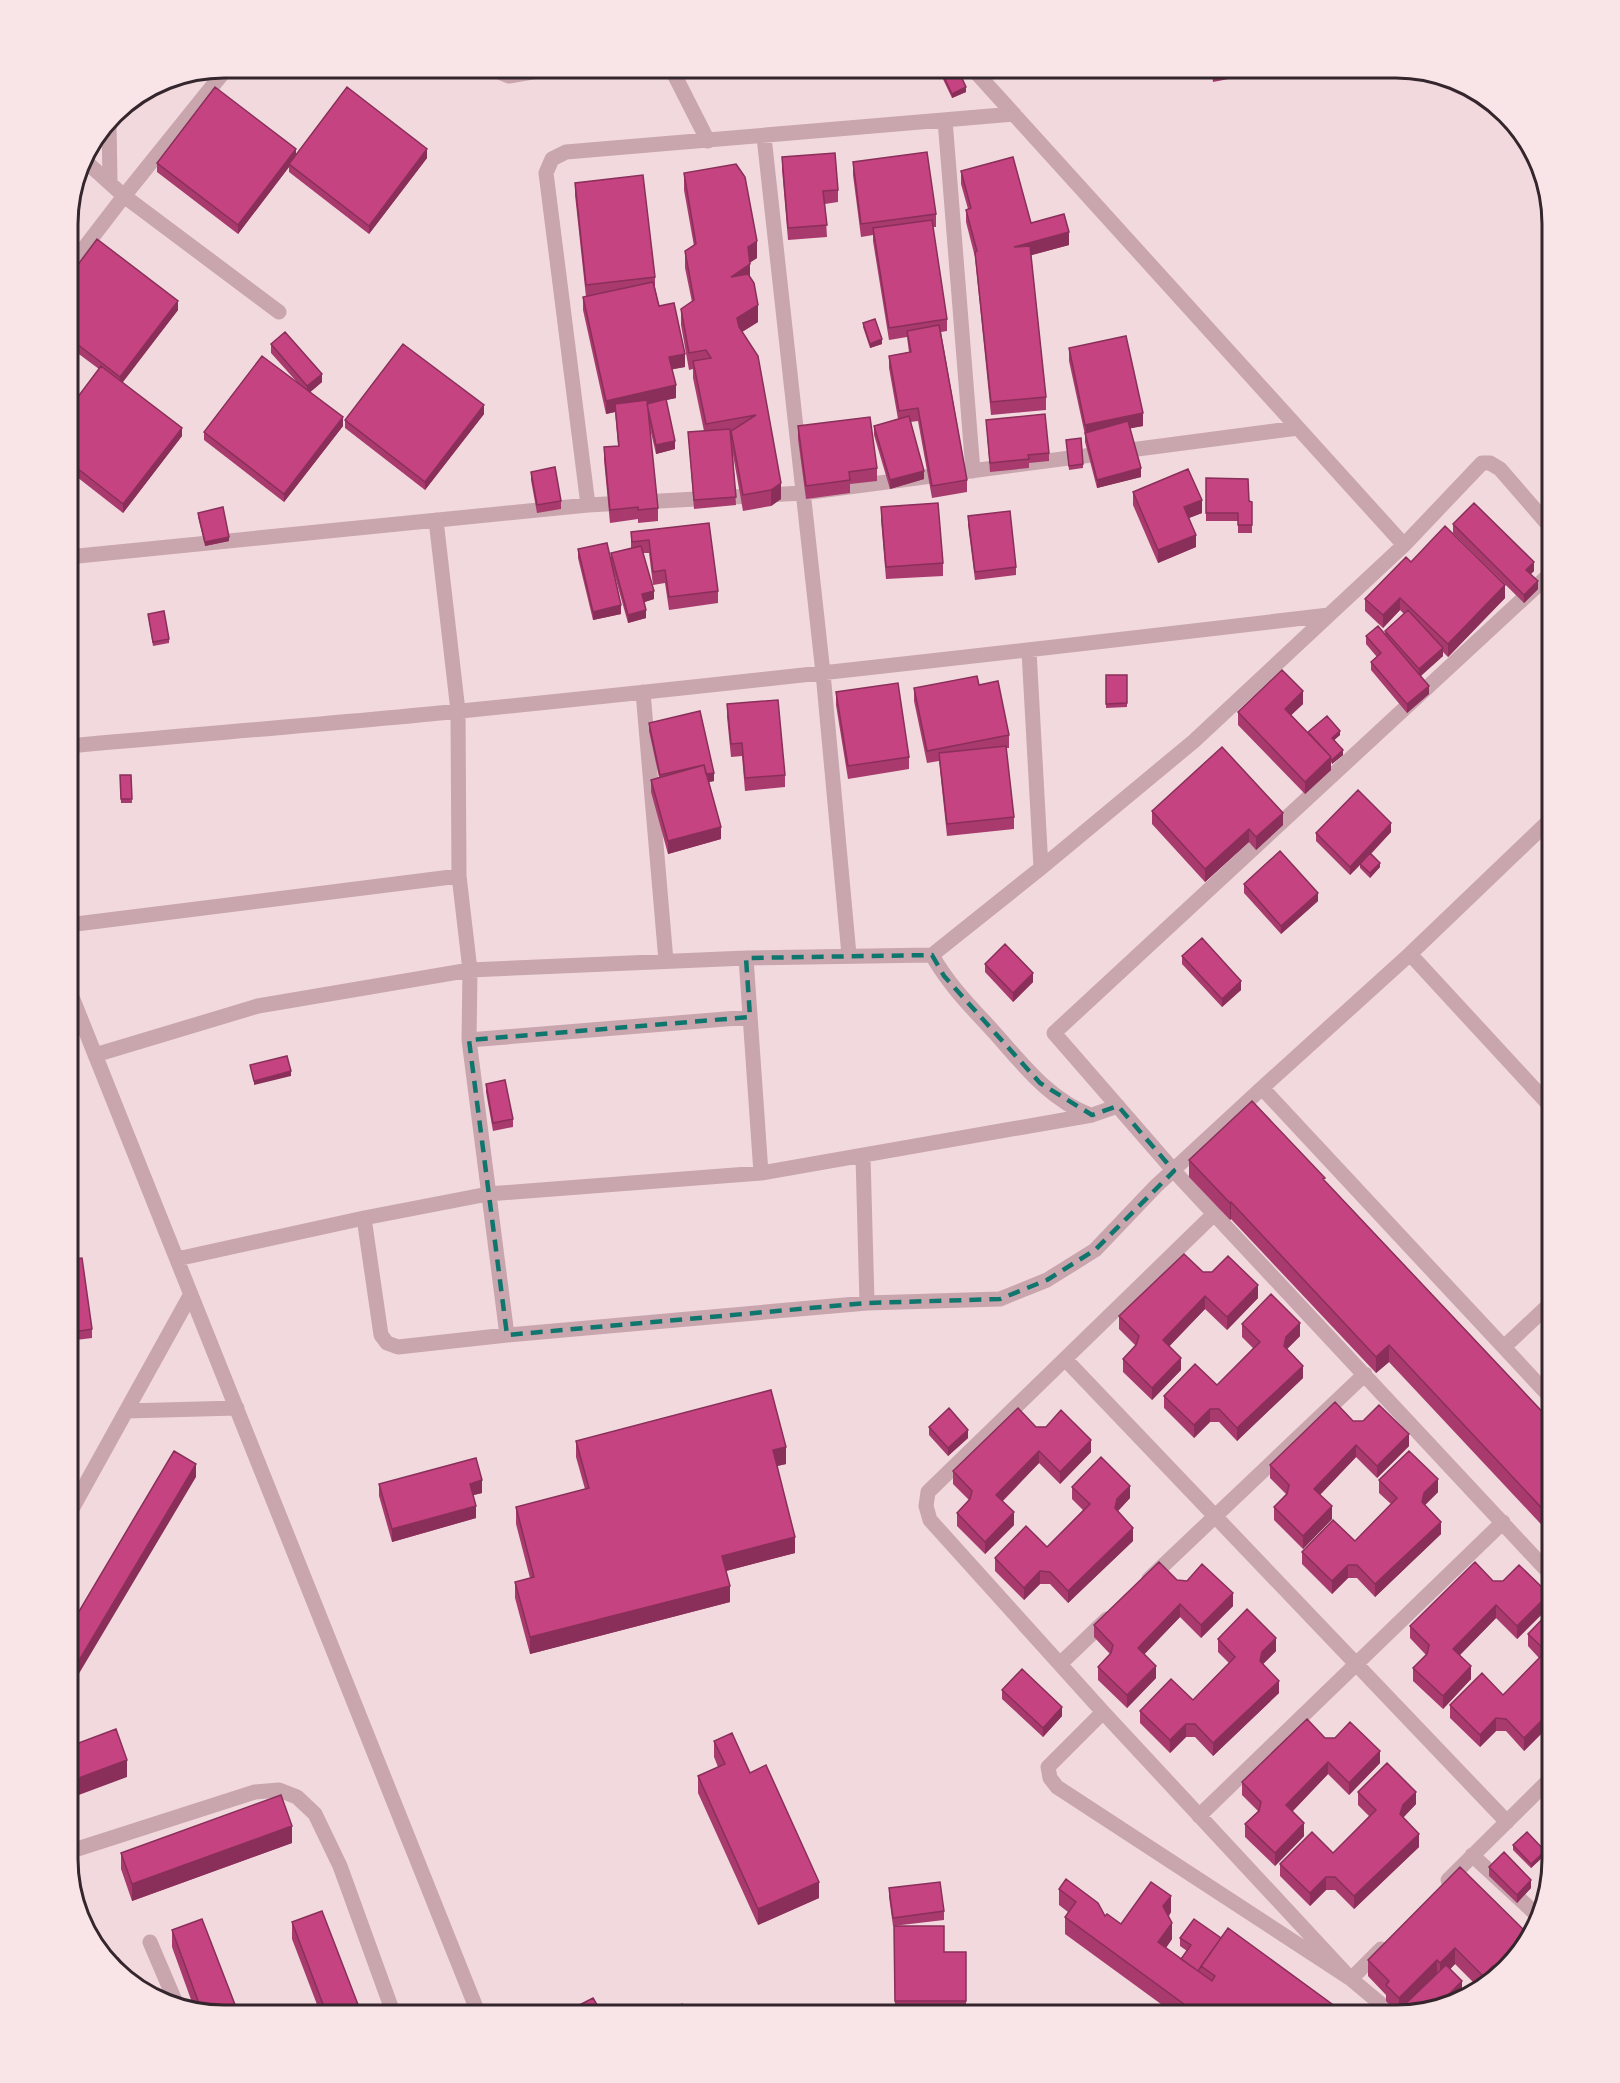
<svg xmlns="http://www.w3.org/2000/svg" width="1620" height="2083" viewBox="0 0 1620 2083" font-family="'Work Sans',sans-serif">
	<rect width="100%" height="100%" fill="#f1d9dd"/>
	<g fill="none" stroke-linecap="round" stroke-linejoin="round">
		<path stroke="#c9a5ae" stroke-width="15" d="M490,68L509,76L555,68
			M668,68L672,70L708,141
			M972,68L1404,545
			M945,120L973,471
			M109,122L110,182
			M764,137L823,673L849,955
			M83,159L124,196L279,312
			M68,269L124,196L227,68
			M588,505L546,173L552,159L566,152L1014,114
			M436,520L458,711L459,876L470,970L469,1040L507,1335
			M68,557L588,505L803,493L1298,428
			M1029,651L1041,868
			M643,692L666,961
			M68,746C199,734 330,724 461,711C751,682 1040,649 1329,615
			M68,925L459,876
			M1410,954L1552,1108
			M932,955C948,984 971,1007 993,1031C1022,1063 1048,1099 1090,1115
			M746,958L761,1173
			M68,987L479,2015
			M469,1040L750,1017
			M95,1055L258,1006L470,970L746,958L932,955L1041,868L1194,741L1404,545L1482,463H1490L1500,469L1552,529
			M863,1156L867,1303
			M1215,1213L928,1492L926,1506L930,1520L1103,1712L1351,1979L1381,1949
			M364,1218L381,1335L387,1343L398,1347L507,1335L867,1303L1000,1299L1047,1280L1095,1250L1156,1186L1262,1088
			M177,1259L364,1218L488,1194L761,1173L1092,1115L1118,1106
			M1504,1347L1552,1302
			M1065,1359L1507,1822
			M1552,1399L1262,1088L1410,954L1552,818
			M126,1411L237,1408
			M68,1516L191,1294
			M1552,1576L1174,1171L1054,1033L1552,572
			M1149,1579L1365,1374
			M1060,1664L1107,1619
			M1103,1712L1048,1767L1050,1778L1057,1787L1351,1979L1394,2015
			M1199,1816L1503,1522
			M68,1852L255,1792L279,1790L297,1797L315,1814L340,1866L394,2015
			M1472,1855L1537,1915
			M1448,1880L1552,1777
			M150,1942L176,2003"/>
	</g>
	<path fill="#a93a6e" d="M703,68H729L703,70Z
		M1211,68H1244V76L1213,82Z
		M941,71L966,92L952,98L941,75Z
		M296,154L427,158L369,234L289,172V167L238,234L157,172V163Z
		M782,157L838,190V202L825,204L827,237L788,240L782,169Z
		M853,162L936,214V227H933L947,319V331L941,332L967,480V492L932,498L918,421L910,422L924,479L890,489L874,435V426L898,419L889,368V356L909,352L907,337L889,340L873,241V235L861,237L853,175Z
		M961,171L1031,223L1069,245L1031,255L1046,397V410L991,415L975,257L966,222V210L968,209L961,184Z
		M684,173L757,258L750,262V278L758,322L742,332L781,499L771,506L743,511L733,455L736,505L694,509L688,432L704,431L693,378V369L689,370L681,325V309L692,302L685,268V251L694,246L684,190Z
		M575,183L655,277V287L659,306L685,367L672,369L676,398L666,400L675,449L656,454L649,424L658,508V521L638,523V519L610,523L604,460V447L618,446L615,412L606,414L583,310V297H586L575,195Z
		M68,278L178,310L122,382L182,436L123,513L68,470V410L99,369L68,346Z
		M863,323L882,344L870,348L863,327Z
		M271,344L322,382L310,392L343,426L284,502L204,440V432L296,381L271,353Z
		M1069,348L1143,426L1130,428L1141,477L1097,488L1085,442V435L1069,361Z
		M484,414L425,490L345,428V420Z
		M986,420L1049,453V461L1029,463V468L990,472Z
		M798,426L877,468V481L850,484V493L806,499L798,439Z
		M1066,440L1083,464V468L1069,470Z
		M531,472L561,501V509L537,513L531,480Z
		M1206,478L1249,501L1252,502V533H1238V521H1206Z
		M1133,492L1202,513L1189,518L1196,547L1158,563L1133,505Z
		M881,507L943,563V576L886,579L881,520Z
		M198,513L229,541L205,546L198,517Z
		M968,516L1016,567V575L975,580L968,525Z
		M709,523L718,591V603L669,610L665,583L653,585L649,553H643L654,599L644,602L646,618L628,623L611,562V553L631,548V532Z
		M1453,524L1534,571L1531,574L1538,589L1524,603L1453,533Z
		M578,549L621,614L593,620L578,558Z
		M1411,562L1505,598L1448,657L1443,652V656L1421,676L1429,694L1407,713L1371,670V662L1377,657L1366,644V636L1385,635V631L1404,614L1400,610L1383,628L1365,611V599Z
		M148,614L169,639V643L153,646Z
		M1106,675H1127V707L1106,708Z
		M979,685L1009,735V748H1006L1014,817V829L947,836L939,761L927,763L914,701V688Z
		M836,692L909,757V769L848,779L836,705Z
		M727,704L785,775V787L745,791L742,756L731,757L727,717Z
		M1303,704L1291,715L1308,733L1340,735L1334,740L1343,755L1332,764L1331,762V770L1305,794L1238,725V712Z
		M649,723L714,781L709,782L721,839L668,854L651,792V780L659,777L649,731Z
		M120,775H131L132,803H121Z
		M1152,811L1283,825L1256,850L1249,842L1205,882L1152,824Z
		M1391,832L1371,854L1380,867L1370,878L1360,868V865L1350,875L1316,841V833Z
		M1244,884L1318,901L1281,934L1244,893Z
		M1182,956L1241,990L1222,1007L1182,964Z
		M985,964L1033,982L1013,1002L985,972Z
		M486,1084L513,1119V1127L493,1131L486,1092Z
		M1189,1160L1325,1181L1552,1422V1536L1389,1362L1376,1373L1231,1219L1230,1220L1189,1177Z
		M68,1260L92,1329V1338L68,1341Z
		M1203,1272L1258,1298L1227,1330L1205,1309L1169,1346L1181,1370L1152,1400L1123,1372V1359L1136,1346L1119,1329V1316Z
		M1242,1324L1300,1336L1287,1349L1303,1378L1237,1441L1219,1422H1210L1194,1438L1164,1408V1396L1217,1385L1253,1348L1242,1337Z
		M1353,1421L1409,1446L1377,1478L1356,1457L1320,1495L1332,1519L1303,1549L1274,1520V1507L1286,1494L1270,1478V1465Z
		M929,1427L968,1438L948,1456L929,1435Z
		M1036,1427L1091,1452L1060,1484L1039,1463L1003,1501L1014,1525L985,1554L957,1526V1513L969,1500L953,1484V1471Z
		M576,1441L786,1464L777,1466L795,1553L726,1571L730,1602L530,1654L515,1598V1582L530,1578L516,1524V1507L585,1489L576,1457Z
		M1379,1480L1438,1492L1425,1505L1441,1534L1375,1597L1357,1578H1348L1332,1594L1302,1564V1552L1355,1541L1391,1504L1379,1493Z
		M379,1484L482,1493L473,1495L476,1518L392,1542L379,1496Z
		M1072,1487L1130,1498L1118,1511L1133,1541L1068,1603L1050,1584H1040L1024,1600L995,1571V1558L1047,1547L1083,1510L1072,1499Z
		M1177,1580L1233,1606L1201,1638L1180,1617L1144,1654L1156,1678L1127,1708L1098,1680V1667L1110,1654L1094,1637V1625Z
		M1493,1581L1549,1607L1517,1639L1496,1618L1460,1655L1471,1679L1443,1709L1413,1681V1668L1426,1655L1410,1638V1626Z
		M1552,1609V1723L1524,1751L1506,1731H1496L1480,1747L1450,1718V1705L1503,1695L1539,1658L1528,1646V1634Z
		M1218,1639L1276,1651L1263,1664L1279,1693L1213,1756L1195,1737H1186L1170,1753L1140,1723V1711L1193,1700L1229,1663L1218,1652Z
		M1002,1690L1062,1716L1043,1737L1002,1699Z
		M1325,1738L1380,1763L1349,1795L1328,1774L1292,1812L1304,1836L1275,1866L1245,1837V1824L1258,1811L1242,1795V1782Z
		M714,1741L750,1773L819,1898L758,1925L698,1793V1776L718,1767L714,1757Z
		M1358,1792L1416,1804L1403,1817L1419,1847L1354,1909L1335,1890H1326L1310,1906L1280,1876V1864L1333,1853L1369,1816L1358,1805Z
		M292,1843L132,1901L121,1869V1853Z
		M1513,1845L1545,1855L1531,1868L1513,1850Z
		M1489,1867L1531,1888L1517,1903L1489,1876Z
		M889,1888L944,1911V1920L893,1926L889,1897Z
		M1059,1889L1105,1916L1121,1924L1171,1912L1169,1916L1172,1939L1166,1948L1181,1959L1187,1951L1180,1946V1938H1221L1347,2015H1176L1065,1934V1917L1068,1912L1059,1905Z
		M292,1922L362,2015H321L292,1939Z
		M894,1926L944,1952H966V2013L895,2014Z
		M172,1930L224,2015L194,2008L172,1947Z
		M1531,1937L1482,1989L1481,1990L1455,1964L1450,1969L1462,1990L1454,1998L1399,2015L1386,2001V1995L1368,1976V1960Z"/>
	<path fill="#8a2f5a" d="M966,87V92L952,98V94Z
		M296,149V157L289,164V167L238,234V225Z
		M427,149V158L369,234V226Z
		M78,177V185L75,189Z
		M1069,232V245L1014,260V247Z
		M757,241V258L748,264V247Z
		M750,264V280L731,277Z
		M178,301V310L120,386V377Z
		M758,305V322L737,335V318Z
		M882,339V344L870,348V344Z
		M685,354V367L669,370V357Z
		M322,374V382L307,395V386Z
		M676,385V398L616,411L615,404V412L606,414V401Z
		M484,405V414L425,490V482Z
		M1143,413V426L1086,437L1085,425Z
		M343,417V426L284,502V494Z
		M182,428V436L123,513V504Z
		M675,441V449L656,454V445Z
		M1141,468V477L1097,488V480Z
		M924,471V479L890,489V480Z
		M781,483V499L771,506V490Z
		M1202,500V513L1184,520V507Z
		M1196,535V547L1158,563V550Z
		M229,537V541L205,546V542Z
		M1534,562V571L1526,578V570Z
		M1538,581V589L1524,603V595Z
		M1505,585V598L1448,657V644Z
		M654,591V599L642,603V594Z
		M1400,598V610L1383,628V615Z
		M621,605V614L593,620V612Z
		M646,610V618L628,623V615Z
		M1443,648V656L1419,677V669Z
		M1429,686V694L1407,713V704Z
		M1303,691V704L1285,721V709Z
		M1340,731V735L1332,742V738Z
		M1343,750V755L1332,764V760Z
		M1331,757V770L1305,794V782Z
		M714,773V781L705,783V774Z
		M1283,813V825L1256,850V837Z
		M1391,823V832L1350,875V867Z
		M721,827V839L668,854V841Z
		M1249,829V842L1205,882V869Z
		M1380,863V867L1370,878V873Z
		M1318,893V901L1281,934V926Z
		M1033,973V982L1013,1002V993Z
		M1241,981V990L1222,1007V999Z
		M291,1071V1076L254,1085V1081Z
		M1231,1202V1219L1230,1220V1203Z
		M1258,1285V1298L1227,1330V1317Z
		M1205,1296V1309L1163,1353V1340Z
		M1300,1323V1336L1286,1350L1284,1346L1286,1337Z
		M1389,1345V1362L1376,1373V1357Z
		M1181,1358V1370L1152,1400V1388Z
		M1303,1366V1378L1237,1441V1428Z
		M1210,1409V1422L1194,1438V1425Z
		M968,1430V1438L948,1456V1448Z
		M1409,1434V1446L1377,1478V1466Z
		M1091,1440V1452L1060,1484V1472Z
		M1356,1445V1457L1314,1501V1489Z
		M786,1447V1464L773,1467V1450Z
		M1039,1451V1463L996,1507V1495Z
		M196,1464V1477L68,1692V1679Z
		M1438,1479V1492L1424,1506L1422,1502L1424,1493Z
		M482,1480V1493L470,1496V1484Z
		M1130,1486V1498L1117,1512L1115,1508L1117,1499Z
		M476,1506V1518L392,1542V1529Z
		M1332,1506V1519L1303,1549V1536Z
		M1014,1512V1525L985,1554V1542Z
		M1441,1522V1534L1375,1597V1584Z
		M1133,1528V1541L1068,1603V1591Z
		M795,1537V1553L722,1572V1556Z
		M1348,1565V1578L1332,1594V1581Z
		M1040,1571V1584L1024,1600V1588Z
		M730,1586V1602L530,1654V1637Z
		M1233,1593V1606L1201,1638V1625Z
		M1549,1594V1607L1517,1639V1626Z
		M1180,1604V1617L1138,1661V1648Z
		M1496,1605V1618L1453,1662V1649Z
		M1276,1638V1651L1262,1665L1260,1661L1262,1652Z
		M1156,1666V1678L1127,1708V1695Z
		M1471,1666V1679L1443,1709V1696Z
		M1279,1681V1693L1213,1756V1743Z
		M1062,1707V1716L1043,1737V1728Z
		M1552,1710V1723L1524,1751V1738Z
		M1496,1718V1731L1480,1747V1735Z
		M1186,1724V1737L1170,1753V1740Z
		M1380,1751V1763L1349,1795V1783Z
		M127,1760V1777L68,1799V1782Z
		M1328,1762V1774L1286,1818V1805Z
		M1416,1792V1804L1403,1818L1400,1814L1403,1805Z
		M1304,1823V1836L1275,1866V1853Z
		M292,1826V1843L132,1901V1884Z
		M1419,1834V1847L1354,1909V1896Z
		M1545,1851V1855L1531,1868V1864Z
		M1326,1877V1890L1310,1906V1893Z
		M1531,1880V1888L1517,1903V1895Z
		M819,1882V1898L758,1925V1909Z
		M1171,1896V1912L1163,1923V1906Z
		M1172,1923V1939L1158,1959V1942Z
		M1455,1948V1964L1440,1980V1963Z
		M1437,1960V1977L1401,2008V2014H1399V1998Z
		M1493,1966V1978L1483,1988V1976Z
		M1462,1981V1990L1454,1998L1448,2000V1995Z"/>
	<path fill="#c54380" stroke="#8a2f5a" stroke-width="1.5" d="M948,68H957L966,87L952,94L941,71Z
		M1212,68H1244L1213,73Z
		M215,87L296,149L238,225L157,163Z
		M347,87L427,149L369,226L289,164Z
		M927,152L936,214L861,224L853,162Z
		M835,153L838,190L823,191L827,225L788,228L782,157Z
		M1013,157L1031,223L1064,214L1069,232L1014,247L1030,246L1046,397L991,402L975,252L977,251L966,210L971,208L961,171Z
		M736,164L745,177L757,241L748,247L750,264L731,277L748,274L754,283L758,305L737,318L739,327L758,356L781,483L771,490L743,495L731,431L756,415L706,424L693,361L711,358L706,350L689,353L681,309L694,300L685,251L696,244L684,173Z
		M643,175L655,277L586,285L575,183Z
		M932,220L947,319L889,328L873,228Z
		M97,239L178,301L120,377L68,337V278Z
		M653,282L659,306L674,303L685,354L669,357L676,385L606,401L583,297Z
		M875,319L882,339L870,344L863,323Z
		M939,325L967,480L932,486L918,408L899,411L889,356L911,352L907,331Z
		M285,332L322,374L307,386L271,344Z
		M1126,336L1143,413L1085,425L1069,348Z
		M403,344L484,405L425,482L345,420Z
		M262,356L343,417L284,494L204,432Z
		M101,366L182,428L123,504L68,461V410Z
		M666,399L675,441L656,445L647,404Z
		M647,400L658,508L638,510V507L610,510L604,447L619,446L615,404Z
		M1045,414L1049,453L1028,455L1029,459L990,463L986,420Z
		M909,416L924,471L890,480L874,426Z
		M870,417L877,468L849,472L850,480L806,486L798,426Z
		M1128,421L1141,468L1097,480L1085,433Z
		M730,429L736,497L694,500L688,432Z
		M1081,438L1083,464L1069,466L1066,440Z
		M555,467L561,501L537,505L531,472Z
		M1188,469L1202,500L1184,507L1196,535L1158,550L1133,492Z
		M1206,478L1248,479L1249,501L1252,502V525H1238V513H1206Z
		M938,503L943,563L886,567L881,507Z
		M1474,503L1534,562L1526,570L1538,581L1524,595L1453,524Z
		M223,507L229,537L205,542L198,513Z
		M1010,511L1016,567L975,572L968,516Z
		M709,523L718,591L669,597L665,570L653,572L649,540L632,542L631,532Z
		M1445,526L1505,585L1448,644L1400,598L1383,615L1365,599L1406,557L1411,562Z
		M607,543L621,605L593,612L578,549Z
		M641,546L654,591L642,594L646,610L628,615L611,553Z
		M1408,610L1443,648L1419,669L1385,631Z
		M164,611L169,639L153,642L148,614Z
		M1378,626L1429,686L1407,704L1371,662L1381,653L1366,636Z
		M1282,670L1303,691L1285,709L1331,757L1305,782L1238,712Z
		M1106,675H1127V703L1106,704Z
		M977,676L979,685L998,681L1009,735L927,751L914,688Z
		M898,683L909,757L848,766L836,692Z
		M778,700L785,775L745,778L742,743L731,744L727,704Z
		M700,711L714,773L706,774L704,765L660,775L649,723Z
		M1327,716L1340,731L1332,738L1343,750L1332,760L1330,758L1331,757L1308,732Z
		M1006,746L1014,817L947,824L939,753Z
		M1222,747L1283,813L1256,837L1249,829L1205,869L1152,811Z
		M704,765L721,827L668,841L651,780Z
		M120,775H131L132,799H121Z
		M1358,790L1391,823L1350,867L1316,833Z
		M1280,851L1318,893L1281,926L1244,884Z
		M1370,853L1380,863L1370,873L1360,864Z
		M1202,938L1241,981L1222,999L1182,956Z
		M1005,944L1033,973L1013,993L985,964Z
		M287,1056L291,1071L254,1081L250,1065Z
		M505,1080L513,1119L493,1123L486,1084Z
		M1252,1101L1325,1178L1323,1179L1552,1422V1519L1389,1345L1376,1357L1231,1202L1230,1203L1189,1160Z
		M1184,1254L1203,1272H1212L1228,1256L1258,1285L1227,1317L1205,1296L1163,1340L1181,1358L1152,1388L1123,1359L1136,1345L1139,1336L1119,1316Z
		M82,1258L92,1329L68,1333V1260Z
		M1271,1294L1300,1323L1286,1337L1284,1346L1303,1366L1237,1428L1219,1409H1210L1194,1425L1164,1396L1195,1364L1217,1385L1260,1342L1242,1324Z
		M771,1390L786,1447L773,1450L795,1537L722,1556L730,1586L530,1637L515,1582L534,1577L516,1507L589,1488L576,1441Z
		M1335,1402L1353,1421H1363L1379,1405L1409,1434L1377,1466L1356,1445L1314,1489L1332,1506L1303,1536L1274,1507L1287,1494L1289,1485L1270,1465Z
		M949,1408L968,1430L948,1448L929,1427Z
		M1018,1408L1036,1427H1046L1061,1410L1091,1440L1060,1472L1039,1451L996,1495L1014,1512L985,1542L957,1513L970,1499L972,1491L953,1471Z
		M174,1451L196,1464L68,1679V1630Z
		M1409,1451L1438,1479L1424,1493L1422,1502L1441,1522L1375,1584L1357,1565H1348L1332,1581L1302,1552L1333,1520L1355,1541L1397,1498L1379,1480Z
		M1101,1457L1130,1486L1117,1499L1115,1508L1133,1528L1068,1591L1050,1572L1040,1571L1024,1588L995,1558L1026,1526L1047,1547L1090,1504L1072,1487Z
		M476,1458L482,1480L470,1484L476,1506L392,1529L379,1484Z
		M1159,1562L1177,1580L1187,1581L1202,1564L1233,1593L1201,1625L1180,1604L1138,1648L1156,1666L1127,1695L1098,1667L1111,1653L1113,1645L1094,1625Z
		M1475,1562L1493,1581H1503L1519,1565L1549,1594L1517,1626L1496,1605L1453,1649L1471,1666L1443,1696L1413,1668L1427,1654L1429,1645L1410,1626Z
		M1247,1609L1276,1638L1262,1652L1260,1661L1279,1681L1213,1743L1195,1724H1186L1170,1740L1140,1711L1171,1679L1193,1700L1235,1657L1218,1639Z
		M1552,1609V1710L1524,1738L1506,1719L1496,1718L1480,1735L1450,1705L1482,1673L1503,1695L1546,1651L1528,1634Z
		M1022,1669L1062,1707L1043,1728L1002,1690Z
		M1307,1719L1325,1738H1335L1350,1722L1380,1751L1349,1783L1328,1762L1286,1805L1304,1823L1275,1853L1245,1824L1259,1811L1261,1802L1242,1782Z
		M116,1729L127,1760L68,1782V1747Z
		M732,1733L750,1773L766,1765L819,1882L758,1909L698,1776L725,1764L714,1741Z
		M1387,1763L1416,1792L1403,1805L1400,1814L1419,1834L1354,1896L1335,1877H1326L1310,1893L1280,1864L1312,1832L1333,1853L1376,1810L1358,1792Z
		M281,1795L292,1826L132,1884L121,1853Z
		M1527,1832L1545,1851L1531,1864L1513,1845Z
		M1504,1852L1531,1880L1517,1895L1489,1867Z
		M1460,1867L1531,1937L1499,1972L1493,1966L1483,1976L1455,1948L1440,1963L1437,1960L1399,1998L1386,1985L1389,1981L1368,1960Z
		M1066,1879L1098,1903L1105,1916L1107,1914L1121,1924L1151,1882L1171,1896L1163,1906L1172,1923L1158,1942L1212,1981L1215,1976L1201,1966L1228,1928L1347,2015H1199L1065,1917L1076,1902L1059,1889Z
		M940,1882L944,1911L893,1918L889,1888Z
		M322,1911L362,2015H327L292,1922Z
		M202,1919L239,2015H224L201,2009L172,1930Z
		M1194,1919L1221,1938L1198,1971L1181,1959L1191,1945L1180,1938Z
		M894,1926H944V1952H966V2001H895Z
		M118,1958L145,1988L142,1990L112,1963Z
		M1446,1965L1462,1981L1448,1995L1451,1999L1406,2013L1401,2008Z
		M593,1998L603,2015H560Z
		M682,2004L693,2015H669Z"/>
	<path fill="none" stroke="#0f766e" stroke-width="4.5" stroke-dasharray="12 8" stroke-linejoin="round" d="M932,955L944,976L1040,1083L1092,1115L1118,1106L1174,1171L1095,1250L1047,1280L1000,1299L867,1303L507,1335L469,1040L750,1017L746,958Z"/>
	<path d="M0 0H1620V2083H0ZM224 78H1396A146 146 0 0 1 1542 224V1859A146 146 0 0 1 1396 2005H224A146 146 0 0 1 78 1859V224A146 146 0 0 1 224 78Z" fill="#f9e5e8" fill-rule="evenodd"/>
	<path fill="none" stroke="#34262c" stroke-width="3" d="M224 78H1396A146 146 0 0 1 1542 224V1859A146 146 0 0 1 1396 2005H224A146 146 0 0 1 78 1859V224A146 146 0 0 1 224 78Z"/>
</svg>
